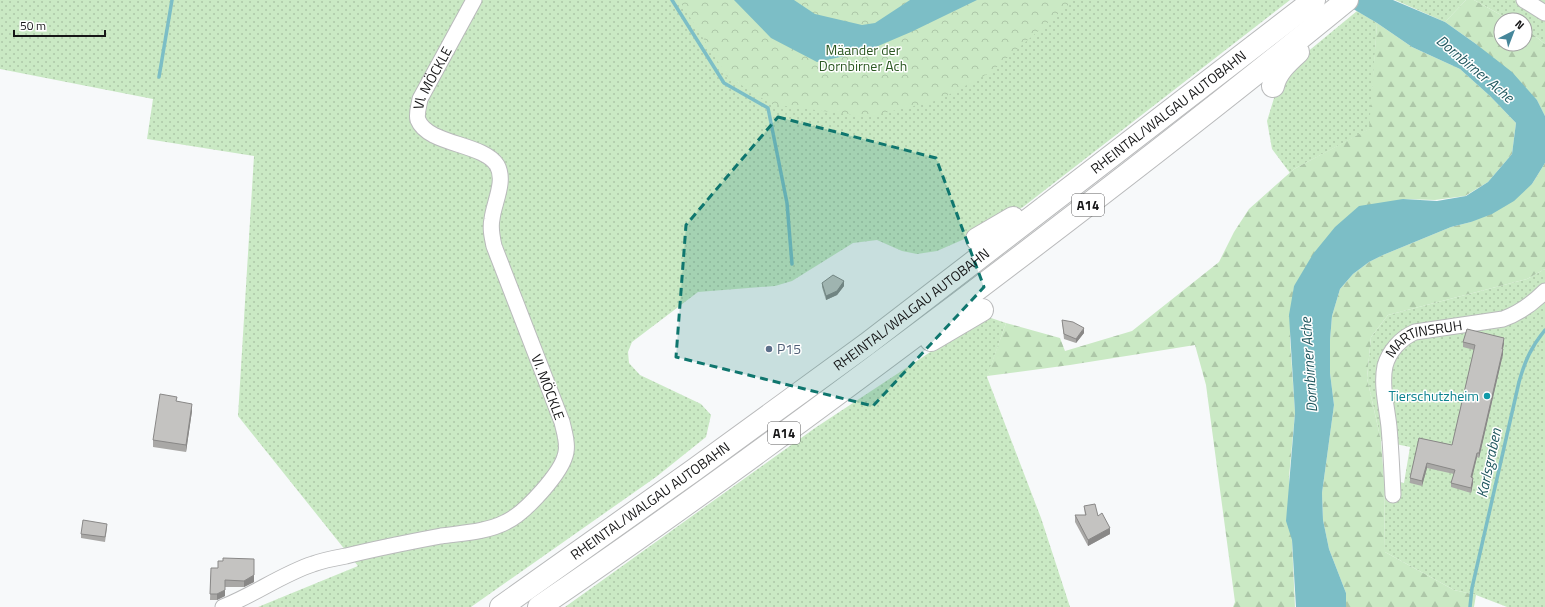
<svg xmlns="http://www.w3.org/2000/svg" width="1545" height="607" viewBox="0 0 1545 607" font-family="'Titillium Web',sans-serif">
	<defs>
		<pattern id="grass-dots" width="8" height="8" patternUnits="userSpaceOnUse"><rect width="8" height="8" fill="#cae9c4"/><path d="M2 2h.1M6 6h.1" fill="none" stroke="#adc7a8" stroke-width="1.8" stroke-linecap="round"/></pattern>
		<pattern id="forest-firs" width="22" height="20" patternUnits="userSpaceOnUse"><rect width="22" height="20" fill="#cae9c4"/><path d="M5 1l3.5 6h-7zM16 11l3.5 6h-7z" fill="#adc7a8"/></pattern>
		<pattern id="park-crowns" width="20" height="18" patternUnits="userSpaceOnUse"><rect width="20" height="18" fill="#cae9c4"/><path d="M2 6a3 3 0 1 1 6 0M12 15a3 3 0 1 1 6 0" fill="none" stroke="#adc7a8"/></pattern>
	</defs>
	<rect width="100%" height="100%" fill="#f7f9fa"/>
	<path fill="url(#grass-dots)" d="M0,0H1290L1023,207L969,237L937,251L917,254L902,251L877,240L853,243L792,281L775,286L698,292L632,342L628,352L629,363L640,375L701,404L711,415L706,437L656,477L471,607H258L358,566L238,416L254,156L147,139L153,99L0,69Z
		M1395,0H1466L1445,22Z
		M1474,0H1545V44L1525,28V20H1510Z
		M1357,11L1377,23L1370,129L1294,169L1290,173L1272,149L1267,121L1278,85L1294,63Z
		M1545,269V607H1507L1476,595L1454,590L1385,552L1384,479L1404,483L1410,447L1381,441L1367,378L1371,337L1388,315L1527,279Z
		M985,316L1006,323L987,377L1041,518L1070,607H565L815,428Z"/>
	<path fill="url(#forest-firs)" d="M1466,0H1474L1510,20H1501V44H1525V28L1545,44V116L1537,100L1476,44L1445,22Z
		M1377,23L1412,47L1460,69L1490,96L1516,123L1512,154L1488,182L1465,196L1435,200L1403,199L1294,286L1290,339L1295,413L1289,477L1295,607H1233L1235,602L1206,385L1195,345L1070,365L987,376L1006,323L1060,338L1065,351L1132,331L1219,262L1234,232L1249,209L1294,169L1369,129Z
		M1545,163V269L1527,279L1388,315L1371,337L1367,378L1381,441L1384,479L1385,552L1454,590L1476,595L1474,607H1346V593L1329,549L1323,520L1322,493L1334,405L1330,373V340L1332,316L1340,289L1353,274L1369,262L1383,255L1451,227L1471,222L1532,184Z"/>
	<path fill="url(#park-crowns)" d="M679,0H1074L991,72L939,100L867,117L771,104L727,76Z"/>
	<path fill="#7cbec6" d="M734,0H794L815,14L862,25L875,23L910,0H977L911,32L864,52L817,62L771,38Z
		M1338,0H1393L1445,22L1476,44L1512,72L1537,100L1545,116V163L1532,184L1514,201L1492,214L1471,222L1451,227L1383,255L1369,262L1353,274L1340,289L1332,316L1330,340V373L1334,405L1322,493L1323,520L1329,549L1346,593V607H1296L1292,540L1286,521L1295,413L1289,315L1294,286L1313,254L1335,227L1359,206L1403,199L1437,201L1466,196L1488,182L1512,154L1516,123L1490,96L1460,69L1412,47L1377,23Z"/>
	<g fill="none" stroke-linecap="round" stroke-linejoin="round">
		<path stroke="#7cbec6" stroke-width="3.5" d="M672,0L724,83L768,108L787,203L792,264
			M159,77L172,0
			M1470,607L1472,588L1519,382C1525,361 1531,347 1545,330"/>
		<defs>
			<g id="street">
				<path d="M1524,0L1545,13"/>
				<path id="s1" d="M1393,495C1392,473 1391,450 1389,427C1387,408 1381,385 1385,366C1389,351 1401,338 1415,332L1503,319C1520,313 1532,304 1545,291"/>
				<path id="s2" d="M223,607C254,595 282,574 313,564C324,560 335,558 346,556C378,548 409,542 441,536C462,533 487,532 506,522C525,513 563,472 566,452C568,442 564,431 562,422L494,246C492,237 490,228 492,219C494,202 506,181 497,165C483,143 428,145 418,120C416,114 419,106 420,99L474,0"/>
			</g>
			<g id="highway">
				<path d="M1273,86C1276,72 1287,62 1298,52"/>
				<path d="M977,239L1013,218"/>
				<path d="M931,340L982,310"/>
				<path id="s3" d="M501,607L694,470L867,344L1314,0"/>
				<path d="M539,607C682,510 821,407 959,303C1090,204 1220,104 1347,0"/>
			</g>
		</defs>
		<use href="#street" stroke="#b9babb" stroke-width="17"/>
		<use href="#highway" stroke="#b9babb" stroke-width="24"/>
		<use href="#street" stroke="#fff" stroke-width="15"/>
		<use href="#highway" stroke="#fff" stroke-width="22"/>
	</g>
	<path fill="#a9a8a6" d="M822,283L844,286L837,295L826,300L822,287Z
		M1062,320L1084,333L1076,343L1064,339Z
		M1463,342L1504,343L1503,349V354L1479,458L1477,457L1472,478L1473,483L1471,493L1451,487V483L1454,474L1427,468L1422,486L1410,483V478L1419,438L1452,445L1474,350L1463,347Z
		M177,401L192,411L186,452L153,447V440Z
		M1084,506L1098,516L1110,534L1088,546L1075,522V515H1085Z
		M107,528L105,542L81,538V534Z
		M254,559V582L244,587H225V596L217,600H210L211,568H218L223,561Z"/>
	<path fill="#898887" d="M844,281V286L837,295L826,300V296Z
		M1084,328V333L1076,343V339Z
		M1504,338V343L1502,354V349Z
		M1503,349V354L1479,458V453Z
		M192,404V411L186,452V445Z
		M1477,453V457L1471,482V477Z
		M1427,463V468L1422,486V481Z
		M1473,478V483L1471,493V488Z
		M1110,528V534L1088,546V540Z
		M254,575V582L244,587V581Z
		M225,590V596L217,600V594Z"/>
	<path fill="#c4c3c1" stroke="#898887" d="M833,275L844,281L837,291L826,296L822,283Z
		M1062,320L1073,322L1084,328L1076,339L1064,334Z
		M1467,329L1504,338L1502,349H1503L1479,453H1477L1471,477L1473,478L1471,488L1451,483L1455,470L1427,463L1422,481L1410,478L1419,438L1452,445L1475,345L1463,342Z
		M160,394L177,397L176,401L192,404L186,445L153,440Z
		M1095,504L1098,516L1102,513L1110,528L1088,540L1075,515H1086L1084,506Z
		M83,520L107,524L105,537L81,534Z
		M223,558L254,559V575L244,581L225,580V590L217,594H210L211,568H218V561H223Z"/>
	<path fill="#0f766e" fill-opacity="0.2" stroke="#0f766e" stroke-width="3" stroke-dasharray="8 5" stroke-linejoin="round" d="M778,117L936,158L984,287L873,406L676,357L686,225Z"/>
	<circle fill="#5c6f8a" stroke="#fff" stroke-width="1.5" cx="769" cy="349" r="4"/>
	<circle fill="#0f9aa8" stroke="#fff" stroke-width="1.5" cx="1487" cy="396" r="4"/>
	<g text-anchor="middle" stroke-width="3" stroke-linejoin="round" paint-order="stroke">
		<g fill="#fff" stroke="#5c5c5d" stroke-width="1">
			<rect x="1072" y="194" width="32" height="22" rx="3"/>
			<rect x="768" y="422" width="32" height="22" rx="3"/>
		</g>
		<g font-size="13" font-weight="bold" fill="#161617">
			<text x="1088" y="210">A14</text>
			<text x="784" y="438">A14</text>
		</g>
		<g font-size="14" fill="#2d5923" stroke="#fff">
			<text x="863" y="55">Mäander der<tspan x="863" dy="16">Dornbirner Ach</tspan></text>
		</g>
		<g font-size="14" fill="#161617" stroke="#fff">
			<text dy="5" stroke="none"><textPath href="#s2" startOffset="832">VI. MÖCKLE</textPath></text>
			<text dy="5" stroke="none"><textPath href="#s3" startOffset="831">RHEINTAL/WALGAU AUTOBAHN</textPath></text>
			<text dy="5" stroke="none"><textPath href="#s3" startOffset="507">RHEINTAL/WALGAU AUTOBAHN</textPath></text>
			<text dy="5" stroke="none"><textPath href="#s1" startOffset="182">MARTINSRUH</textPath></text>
			<text transform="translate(548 387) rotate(69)" y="5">VI. MÖCKLE</text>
			<text dy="5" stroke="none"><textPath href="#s3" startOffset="183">RHEINTAL/WALGAU AUTOBAHN</textPath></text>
		</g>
		<g font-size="14" fill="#4e5e75" stroke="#fff" text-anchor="start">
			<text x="777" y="354">P15</text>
		</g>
		<g font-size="14" fill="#0d838f" stroke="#fff" text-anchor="end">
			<text x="1479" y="401">Tierschutzheim</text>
		</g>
		<g font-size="15" font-style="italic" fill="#1f575e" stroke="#fff">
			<text transform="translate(1475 69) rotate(40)" y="5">Dornbirner Ache</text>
			<text transform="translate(1309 365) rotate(-94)" y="5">Dornbirner Ache</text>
			<text transform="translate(1489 463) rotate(-78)" y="5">Karlsgraben</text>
		</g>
	</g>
	<g transform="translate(1513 32) rotate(42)"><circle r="19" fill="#ffffff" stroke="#a2a2a2"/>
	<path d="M0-3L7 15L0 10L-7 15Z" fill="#46869a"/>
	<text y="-6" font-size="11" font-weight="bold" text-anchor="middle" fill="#161617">N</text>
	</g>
	<path d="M14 30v6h91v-6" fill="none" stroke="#161617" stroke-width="2"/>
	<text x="20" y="30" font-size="12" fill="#161617" stroke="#ffffff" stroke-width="3" paint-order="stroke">50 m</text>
</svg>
